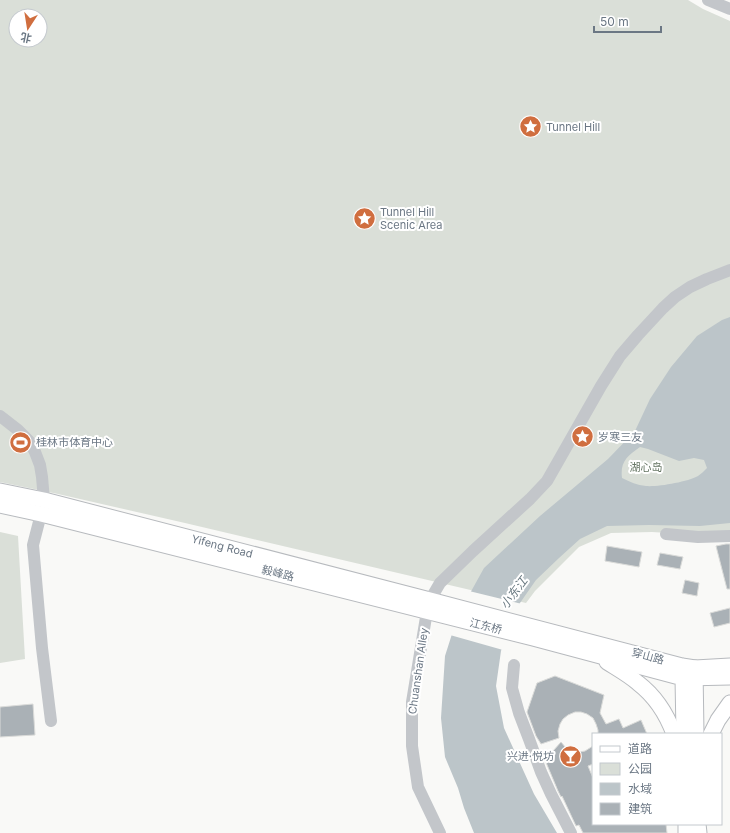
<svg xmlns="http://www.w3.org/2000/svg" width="730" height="833" viewBox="0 0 730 833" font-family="Inter,'Noto Sans SC',sans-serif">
	<rect width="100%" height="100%" fill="#f9f9f7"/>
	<path fill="#dadfd8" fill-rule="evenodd" d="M0,0H688L703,9L730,21V533L700,535L652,532L611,533L579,547L535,591L526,603L185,523L58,494L0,482ZM16,16H40V40H16Z
		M0,532L18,536L25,659L0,663Z"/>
	<path fill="#bcc5c9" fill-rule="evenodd" d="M730,317V523L700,526L649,525L607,526L580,539L559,558L536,580L513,613L501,651L496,686L504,728L534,794L557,833H474L464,808L458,788L445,757L441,718L445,656L458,615L484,568L540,516L608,459L635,431L650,399L671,367L697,336L722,320ZM640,447L648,449L679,461L694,458L704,460L707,468C704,471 701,474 698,476C687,482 658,487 646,486C637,485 630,482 622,478C620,462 627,456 640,447Z"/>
	<path fill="#f9f9f7" d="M469,591L522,604L515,614L503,650L450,635L456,614Z"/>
	<path fill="#aab1b6" stroke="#dadbd9" d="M726,544H730V589H727L716,546Z
		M607,546L642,552L639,567L605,561Z
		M660,553L683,557L680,569L657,565Z
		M685,580L699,583L697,596L682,593Z
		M730,608V623L714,627L710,613Z
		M555,676L604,695L600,713L606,724L619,719L623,728L641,720L647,734H598V730L596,724L593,718L587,714L581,712H575L568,715L563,719L560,724L558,731L559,738L541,744L536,736L527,712L537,683Z
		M33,704L35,735L0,737V707Z
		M561,742L566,748L572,751L579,752L585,751L593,746V764L588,766L593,778V824H666L667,833H583L579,825L576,826L562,796L561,797L558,791L545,760Z"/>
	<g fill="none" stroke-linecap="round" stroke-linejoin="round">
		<defs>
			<g id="major">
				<path id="s1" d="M0,491L44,500L430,600L682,666L695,668L696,734"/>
				<path d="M0,505L41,514L533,638L683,678L684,734"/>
				<path d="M607,662C618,669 629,675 638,683C655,696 667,715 674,734"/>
				<path d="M695,668L730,666"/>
				<path d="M685,678L730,677"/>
				<path d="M711,734L718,720L730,703"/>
				<path d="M686,824V833"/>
				<path d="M698,824L699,833"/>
			</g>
		</defs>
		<use href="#major" stroke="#b7babe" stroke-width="17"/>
		<path stroke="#c3c6ca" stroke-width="12" d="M708,0L730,9
			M0,416L18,430L30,442L35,452L40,465L42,477L44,500L41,514L33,545L42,648L51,721
			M666,534L698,537L730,536
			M514,665L512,688L519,713L529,739L541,772L551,794L571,833
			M440,833L418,787L412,746V702L427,611L430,600L440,583L473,551L530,499L547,481L601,386L620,356L638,335L663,308L675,297L690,287L707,279L730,270"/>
		<use href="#major" stroke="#fff" stroke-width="15"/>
	</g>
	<defs>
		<symbol id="sight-disc" viewBox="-11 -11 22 22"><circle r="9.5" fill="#d06e3f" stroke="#fff"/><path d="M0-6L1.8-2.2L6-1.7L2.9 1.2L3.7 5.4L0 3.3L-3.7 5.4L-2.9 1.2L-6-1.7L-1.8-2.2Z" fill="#fff"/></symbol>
		<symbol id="stadium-disc" viewBox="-11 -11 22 22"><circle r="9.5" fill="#d06e3f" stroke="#fff"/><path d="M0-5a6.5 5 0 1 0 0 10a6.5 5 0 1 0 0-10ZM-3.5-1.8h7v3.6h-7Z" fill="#fff"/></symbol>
		<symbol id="bar-disc" viewBox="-11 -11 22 22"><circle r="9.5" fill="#d06e3f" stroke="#fff"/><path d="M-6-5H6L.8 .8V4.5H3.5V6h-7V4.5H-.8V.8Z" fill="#fff"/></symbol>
	</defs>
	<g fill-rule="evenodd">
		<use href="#sight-disc" x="518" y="114" width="25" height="25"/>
		<use href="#sight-disc" x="352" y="206" width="25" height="25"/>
		<use href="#sight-disc" x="570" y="424" width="25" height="25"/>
		<use href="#stadium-disc" x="8" y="430" width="25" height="25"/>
		<use href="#bar-disc" x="558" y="744" width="25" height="25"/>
	</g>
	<g text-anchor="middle" stroke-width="4" stroke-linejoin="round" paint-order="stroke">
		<g font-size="11" fill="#6b7784" stroke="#fff" text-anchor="start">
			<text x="546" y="131">Tunnel Hill</text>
			<text x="380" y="216">Tunnel Hill<tspan x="380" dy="13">Scenic Area</tspan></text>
			<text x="598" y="441">岁寒三友</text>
			<text x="36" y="446">桂林市体育中心</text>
			<text x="554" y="760" text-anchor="end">兴进·悦坊</text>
		</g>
		<g font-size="11" fill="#677765" stroke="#fff">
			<text x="646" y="471">湖心岛</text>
		</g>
		<g font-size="11" fill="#6b7784" stroke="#fff">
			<text dy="4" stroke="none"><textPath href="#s1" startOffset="229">Yifeng Road</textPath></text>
			<text transform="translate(278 573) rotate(14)" y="4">毅峰路</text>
			<text transform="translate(486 626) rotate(14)" y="4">江东桥</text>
			<text transform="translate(648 656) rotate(15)" y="4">穿山路</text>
			<text transform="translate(418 671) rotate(-82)" y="4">Chuanshan Alley</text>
		</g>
		<g font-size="12" font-style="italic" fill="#67777f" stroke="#fff">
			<text transform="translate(514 593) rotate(-53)" y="4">小东江</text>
		</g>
	</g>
	<rect x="592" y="733" width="130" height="92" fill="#ffffff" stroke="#c4c9ce"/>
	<rect x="600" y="746" width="20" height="6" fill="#ffffff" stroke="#c4c9ce"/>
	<text x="628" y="753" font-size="12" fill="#6b7784">道路</text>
	<rect x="600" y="763" width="20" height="12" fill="#dadfd8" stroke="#c4c9ce"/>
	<text x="628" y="773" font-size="12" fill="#6b7784">公园</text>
	<rect x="600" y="783" width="20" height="12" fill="#bcc5c9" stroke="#c4c9ce"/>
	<text x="628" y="793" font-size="12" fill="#6b7784">水域</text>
	<rect x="600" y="803" width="20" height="12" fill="#aab1b6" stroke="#c4c9ce"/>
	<text x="628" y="813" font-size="12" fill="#6b7784">建筑</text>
	<g transform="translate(28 28) rotate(192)"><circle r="19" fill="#ffffff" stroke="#c4c9ce"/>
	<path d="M0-3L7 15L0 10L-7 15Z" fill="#d06e3f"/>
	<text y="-6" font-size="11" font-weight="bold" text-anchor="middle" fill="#6b7784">北</text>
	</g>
	<path d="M594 26v6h67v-6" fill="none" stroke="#6b7784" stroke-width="2"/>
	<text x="600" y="26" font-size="12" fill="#6b7784" stroke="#ffffff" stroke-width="3" paint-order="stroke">50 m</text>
</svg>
